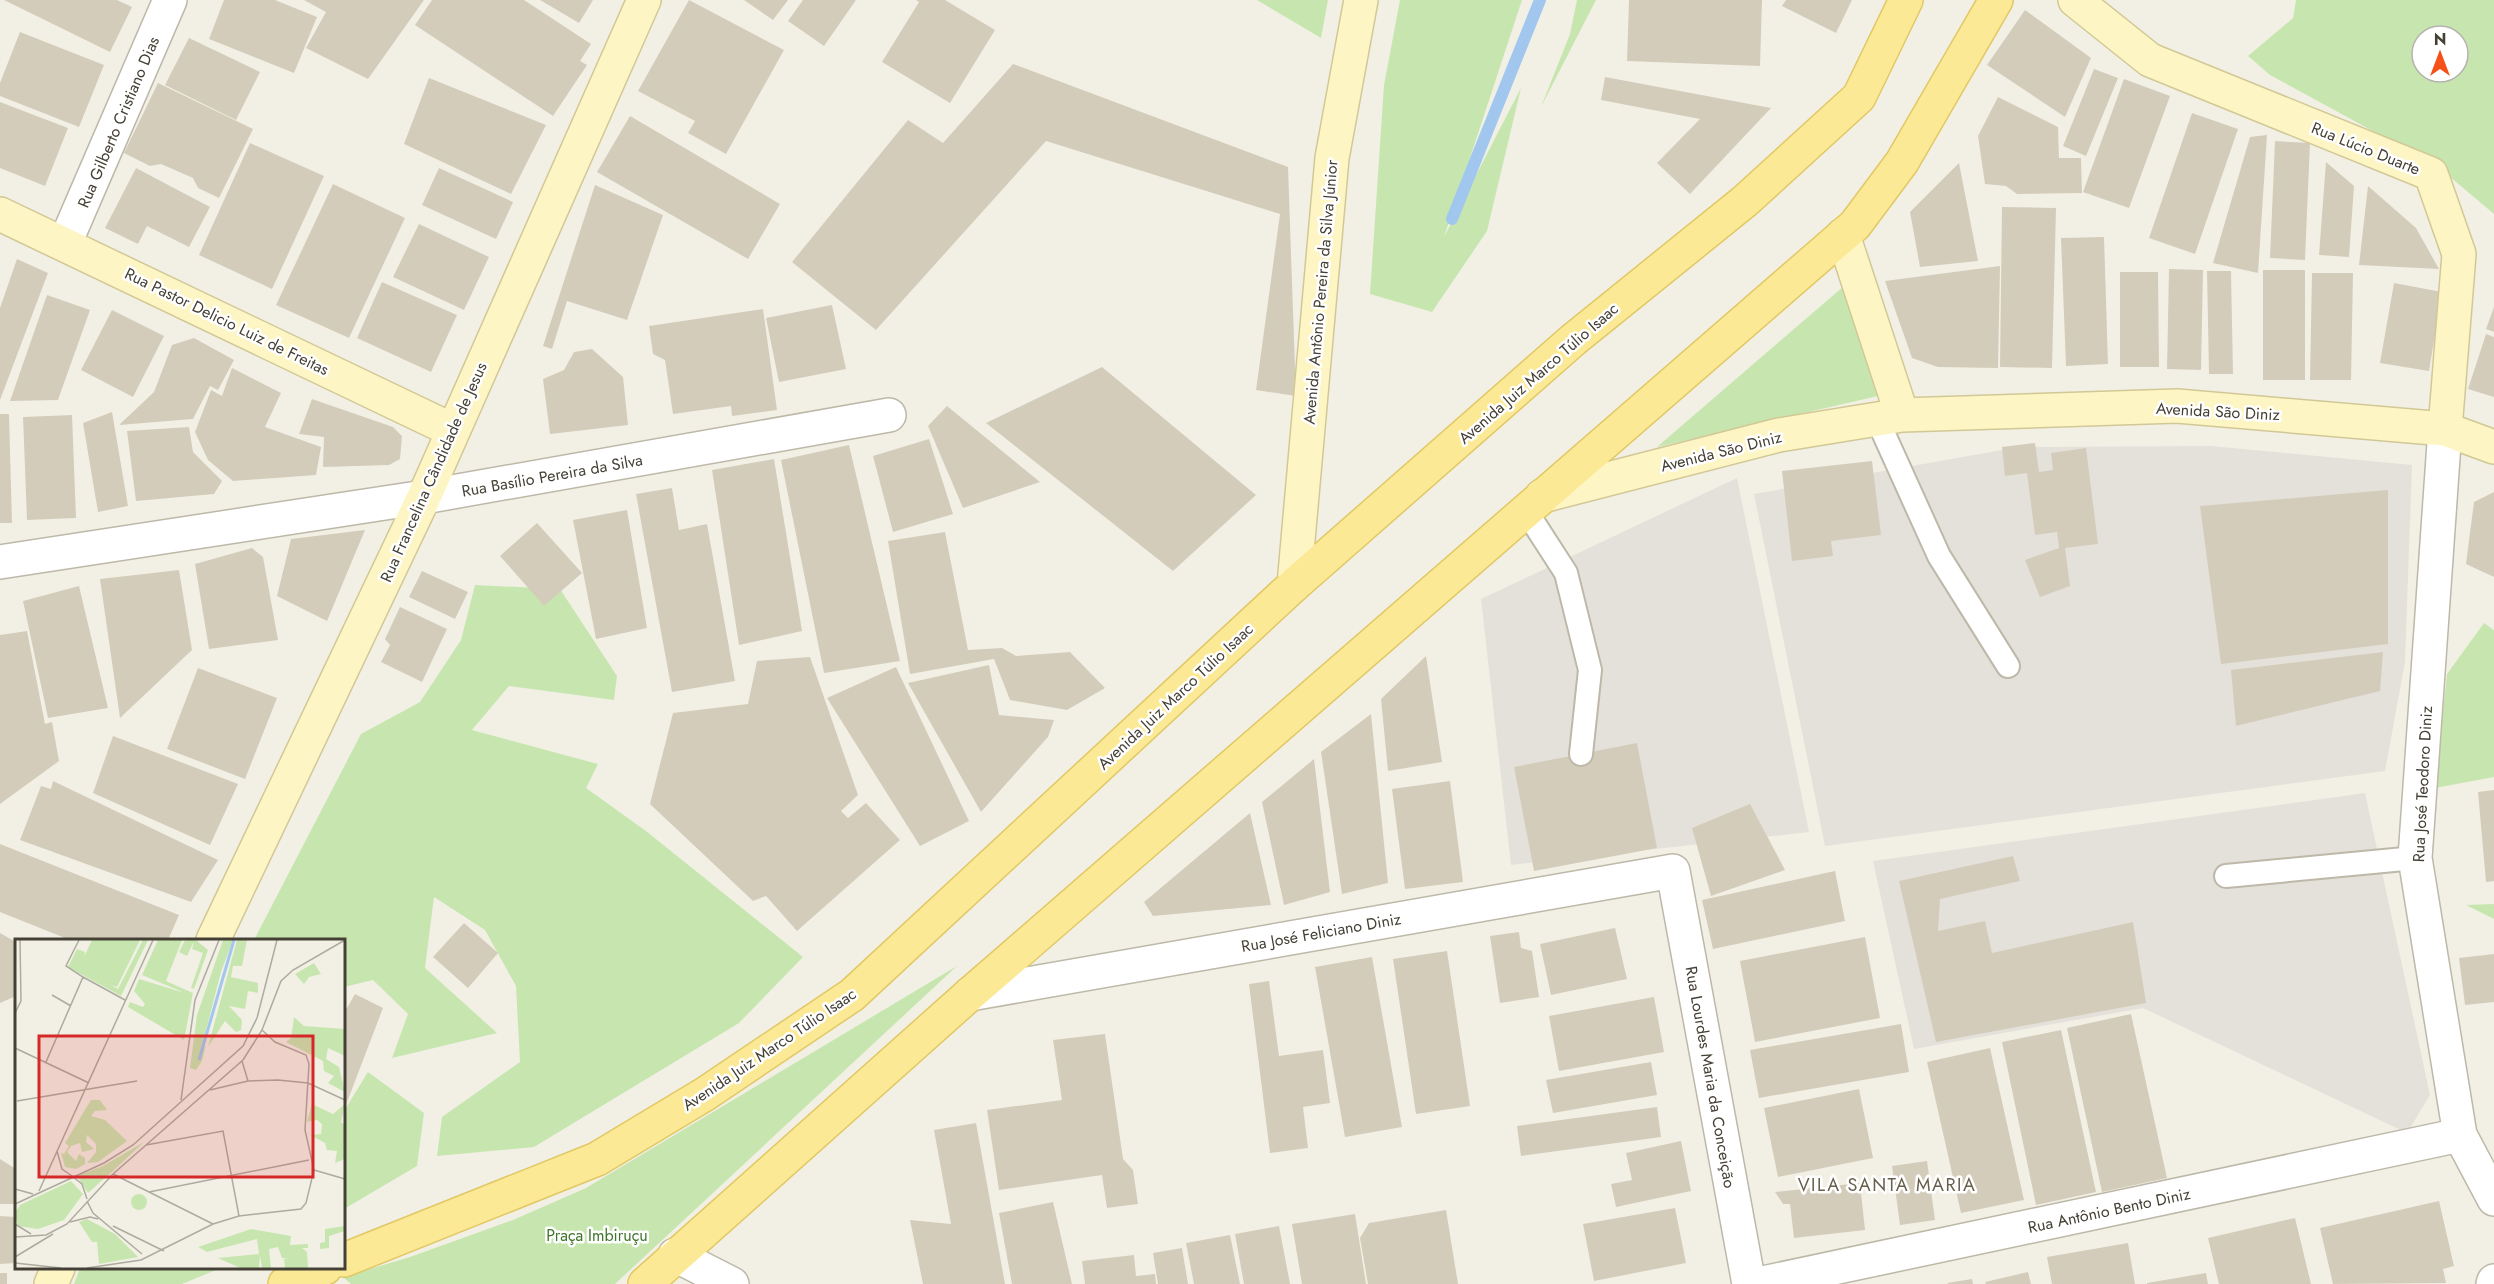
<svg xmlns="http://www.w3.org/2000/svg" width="2494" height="1284" viewBox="0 0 2494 1284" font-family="Jost,sans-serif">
	<rect width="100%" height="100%" fill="#f2f0e5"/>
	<path fill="#e4e1da" d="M2211,446L2412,465L2405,662L2385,771L1825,846L1754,494L2019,447Z
		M1737,478L1809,832L1511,865L1481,599Z
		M2365,793L2430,1095L2407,1133L2143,1008L1914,1049L1873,861Z"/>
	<path fill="#c7e6af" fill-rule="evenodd" d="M1257,0H1328L1321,38Z
		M1400,0H1522L1444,237L1521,88L1487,231L1432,312L1370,294L1384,85Z
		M1577,0H1596L1541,107L1570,34Z
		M2296,0H2494V214L2437,166L2270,75L2248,56L2293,18ZM2422,36H2458V72H2422Z
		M1844,286L1878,396L1657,447Z
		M475,585L560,589L617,676L614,700L509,686L472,730L598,764L586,788L646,831L803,957L739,1023L534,1147L437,1156L442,1117L520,1062L516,986L485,930L434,897L425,968L497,1033L392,1058L408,1014L373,980L344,987V940H254L361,734L420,702L461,640Z
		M2484,623L2494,630V777L2435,788L2447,674Z
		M2494,904V919L2466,905Z
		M957,966L615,1284H351L343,1277L410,1257L513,1220L586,1188Z
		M368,1072L424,1113L417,1166L344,1209V1111Z
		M80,1268H221L182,1284H74Z"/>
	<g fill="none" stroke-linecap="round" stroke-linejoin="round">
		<path stroke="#a2c7ee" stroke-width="12" d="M1452,219L1540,0"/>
	</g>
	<path fill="#d4ccbb" d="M4,0H117L132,7L110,52Z
		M224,0H275L317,17L294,73L209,39Z
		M304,0H424L368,79L306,48L326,12Z
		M432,0H524L591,44L580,61L587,65L553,116L415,25Z
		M540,0H593L579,23Z
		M689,0L784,50L726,154L688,133L695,121L638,91Z
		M744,0H788L773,20Z
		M803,0H856L824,46L788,21Z
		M916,0H945L995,30L950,103L882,62L919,2Z
		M1629,0H1762L1760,66L1627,61Z
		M1786,0H1852L1836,33L1782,6Z
		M2025,10L2091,58L2065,117L1987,65Z
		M20,32L104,65L79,127L0,96V83Z
		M189,38L260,72L236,120L165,85Z
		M1013,64L1288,167L1296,396L1256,390L1280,214L1046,141L876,330L792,262L908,120L943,143Z
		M2094,69L2118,78L2086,156L2063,146Z
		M1605,77L1771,108L1690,194L1657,163L1700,119L1601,100Z
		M429,78L546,125L511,194L404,144Z
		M2124,79L2170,96L2129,208L2083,192Z
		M158,83L253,129L219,198L198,188L193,178L161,164L150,166L124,153Z
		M1998,97L2058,127L2059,158H2081L2082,193L2017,194L2006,186L1985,184L1978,136Z
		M0,102L68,128L45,186L0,168Z
		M2192,113L2238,129L2195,254L2149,238Z
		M630,116L780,204L748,259L597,172Z
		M2267,135L2258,273L2213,263L2250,137Z
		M2275,141L2310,143L2305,260L2270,258Z
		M250,143L324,176L272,289L199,255Z
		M2326,162L2354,186L2349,257L2319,255Z
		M1959,163L1978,261L1920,267L1910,212Z
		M136,168L210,207L189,247L147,226L138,244L105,228Z
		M439,168L513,202L496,239L422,205Z
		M333,184L405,218L349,338L276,305Z
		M595,185L663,215L627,320L567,301L552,349L543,346Z
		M2368,186L2416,228L2439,269L2359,265Z
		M2002,207L2056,208L2052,368L2000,367Z
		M419,224L489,257L464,310L393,277Z
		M2104,237L2108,364L2066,366L2061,238Z
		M17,259L48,273L0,400V308Z
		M2000,266L1998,368L1938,367L1912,358L1885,281Z
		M2169,269L2203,270L2201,370L2167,369Z
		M2263,270H2305V380H2263Z
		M2207,271H2231L2233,374H2209Z
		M2120,272H2158L2159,367H2120Z
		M2312,273H2353L2351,380H2310Z
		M382,282L457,315L431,372L357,338Z
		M2394,283L2442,292L2429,371L2380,363Z
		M47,295L90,310L58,400L10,401Z
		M832,305L846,369L779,382L766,318Z
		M2494,307V332L2486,329Z
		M763,309L777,410L732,416L731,406L673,414L665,360L653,354L649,326Z
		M112,310L164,336L133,397L81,370Z
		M2486,334L2494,337V397L2468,389Z
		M194,338L234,360L218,390L210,386L193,419L119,425L154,392L172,345Z
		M592,349L623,377L628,425L550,434L543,379L564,370L574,352Z
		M1102,367L1256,495L1173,571L986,423Z
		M232,368L281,393L265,427L321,447L316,475L233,481L208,460L195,432L211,390L222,396Z
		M312,399L393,427L402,436L400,459L389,465L323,467L324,437L299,434Z
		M947,406L1040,482L963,508L928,426Z
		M112,412L128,506L98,512L83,423Z
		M0,414H9L12,523H0Z
		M72,415L76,518L27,520L23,417Z
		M189,427L193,452L222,481L214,494L136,501L127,431Z
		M929,439L953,514L893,532L873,456Z
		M2035,443L2039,472L2053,470L2051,453L2086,448L2098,544L2065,548L2070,586L2040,597L2025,560L2059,548L2057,532L2035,535L2027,473L2005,476L2002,447Z
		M849,445L900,661L824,673L781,460Z
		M774,459L802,631L739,645L712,470Z
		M1872,461L1881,535L1831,541L1833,556L1792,561L1782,471Z
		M672,488L679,530L707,524L735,681L672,692L636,494Z
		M2388,490V644L2221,664L2200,506Z
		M2494,492V577L2466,564L2474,502Z
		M627,510L647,628L596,639L573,520Z
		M537,523L582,573L544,606L500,556Z
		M365,530L327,621L277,596L291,539Z
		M945,532L968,650L1002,648L1016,656L1070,652L1105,688L1067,710L1010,700L994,659L910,674L888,541Z
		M252,548L263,557L278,640L209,649L195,564Z
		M179,570L192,650L120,718L100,579Z
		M422,571L468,592L455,619L409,597Z
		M79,586L108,708L48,718L23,601Z
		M400,607L447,629L422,682L381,662L390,645L385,639Z
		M27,631L45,724L52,722L59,761L0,804V635Z
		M2383,652L2380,691L2236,726L2231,670Z
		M1426,656L1442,762L1388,771L1381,699Z
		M810,657L858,795L841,811L848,818L866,803L900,840L797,931L766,896L753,901L650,804L673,713L748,704L757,661Z
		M989,665L999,715L1054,720L1048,737L981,812L908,683Z
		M896,667L969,821L920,846L827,698Z
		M198,668L277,698L245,779L167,749Z
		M1371,714L1388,883L1342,894L1321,752Z
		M113,736L238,784L210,845L93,793Z
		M1637,743L1657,848L1534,871L1514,767Z
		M1314,759L1330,892L1284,905L1262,802Z
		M53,781L218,860L191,902L20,840L41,786L51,789Z
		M1450,781L1463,882L1405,889L1392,789Z
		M2494,790V881L2486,882L2478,792Z
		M1750,804L1785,870L1711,896L1692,828Z
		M1250,813L1271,905L1153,916L1144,902Z
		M0,844L179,915L168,940H70L0,912Z
		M2013,856L2020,881L1940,899L1938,931L1985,921L1992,953L2133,922L2146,1003L1936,1042L1899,881Z
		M1835,871L1845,921L1713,949L1702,900Z
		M464,923L498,953L468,988L433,957Z
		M1615,928L1627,979L1551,995L1540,944Z
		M1519,932L1521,948L1532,951L1539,997L1500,1003L1490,936Z
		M0,933L14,941L16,973V996L0,1003Z
		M1865,937L1880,1018L1755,1042L1740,961Z
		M1447,951L1470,1106L1416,1114L1393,959Z
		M2494,954V1002L2465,1005L2459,958Z
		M1372,957L1402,1127L1345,1137L1315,967Z
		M1269,981L1279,1056L1323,1050L1330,1103L1303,1107L1308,1148L1270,1153L1249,984Z
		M355,994L383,1008L344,1110V1013Z
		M1654,997L1664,1052L1559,1071L1549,1016Z
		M2131,1014L2167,1178L2102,1192L2067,1028Z
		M1901,1024L1909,1072L1759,1098L1750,1050Z
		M2061,1030L2096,1192L2036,1205L2002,1042Z
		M1105,1034L1123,1159L1133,1170L1138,1204L1107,1208L1102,1175L999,1190L987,1110L1062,1100L1053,1040Z
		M1990,1048L2024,1200L1961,1213L1927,1062Z
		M1651,1062L1657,1095L1553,1113L1546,1080Z
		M1859,1089L1873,1158L1778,1177L1764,1108Z
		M1657,1107L1661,1137L1521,1156L1517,1126Z
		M976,1123L1005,1284H923L910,1220L951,1224L934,1130Z
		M1681,1141L1691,1191L1616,1207L1611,1184L1632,1180L1626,1153Z
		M0,1159L16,1169V1204H0Z
		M1927,1161L1935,1220L1900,1225L1892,1166Z
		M1860,1183L1865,1230L1794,1238L1790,1204H1783L1775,1192Z
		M2439,1201L2454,1266L2443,1269L2446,1283L2333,1284L2320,1228Z
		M1053,1202L1072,1284H1012L999,1213Z
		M1675,1208L1686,1263L1594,1281L1583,1224Z
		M1446,1210L1458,1284H1368L1360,1238L1369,1223Z
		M1355,1214L1366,1284H1302L1292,1224Z
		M0,1216L16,1217V1263L0,1264Z
		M2295,1218L2311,1284H2219L2208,1238Z
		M1279,1226L1290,1284H1244L1235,1234Z
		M1230,1235L1240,1284H1194L1186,1243Z
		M2128,1243L2135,1284H2052L2047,1257Z
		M1182,1248L1188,1284H1158L1153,1253Z
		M1134,1255L1136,1276L1155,1274L1156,1284H1085L1082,1261Z
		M2028,1272L2031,1284H1986L1985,1282Z
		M0,1273H7V1284H0Z
		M2206,1273L2208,1284H2147V1283Z
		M1972,1279L1973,1284H1948L1947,1283Z"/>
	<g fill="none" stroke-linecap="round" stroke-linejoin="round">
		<defs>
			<path id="lane" d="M1877,419L1939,556L2008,666
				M1526,511L1566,573L1590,670L1581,754
				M2226,876L2415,858"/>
			<path id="street" d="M65,243L170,0
				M2445,429L2415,858L2460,1135L2494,1199
				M0,562L424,497L889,415
				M970,994L1673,871L1749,1284
				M675,1255L732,1284
				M1758,1284L2460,1135
				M2493,1284L2494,1281"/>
			<path id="secondary" d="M2075,0L2150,60L2431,174L2459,254L2445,429
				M0,214L452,430
				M1843,235L1902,415
				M1542,496L1779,435L1902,415L2177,406L2445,429L2494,447
				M1294,585L1332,158L1361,0
				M213,940L424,497L644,0
				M51,1284L58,1268"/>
			<path id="primary" d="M344,1260L597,1159L705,1094L852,995L1294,585L1573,340L1745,201L1859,97L1906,0
				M285,1284L325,1268
				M645,1284L970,994L1855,225L1902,162L1996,0"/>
		</defs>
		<use href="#lane" stroke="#bdb8a8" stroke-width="26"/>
		<use href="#street" stroke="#bdb8a8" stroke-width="36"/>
		<use href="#secondary" stroke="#d2c896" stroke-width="36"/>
		<use href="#primary" stroke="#e1c865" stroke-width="36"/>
		<use href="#lane" stroke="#fff" stroke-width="22"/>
		<use href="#street" stroke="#fff" stroke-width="33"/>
		<use href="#secondary" stroke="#fdf5c4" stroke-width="33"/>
		<use href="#primary" stroke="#fce995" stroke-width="33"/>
	</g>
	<g text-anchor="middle" stroke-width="5" stroke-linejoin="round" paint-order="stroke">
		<g font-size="16" fill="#454035" stroke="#fff">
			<text transform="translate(118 122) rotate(-67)" y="6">Rua Gilberto Cristiano Dias</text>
			<text transform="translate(2366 148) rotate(22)" y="6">Rua Lúcio Duarte</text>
			<text transform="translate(1320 292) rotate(-85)" y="6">Avenida Antônio Pereira da Silva Júnior</text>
			<text transform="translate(227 321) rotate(26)" y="6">Rua Pastor Delicio Luiz de Freitas</text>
			<text transform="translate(1538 373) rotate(-41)" y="6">Avenida Juiz Marco Túlio Isaac</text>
			<text transform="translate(2218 411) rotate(3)" y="6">Avenida São Diniz</text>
			<text transform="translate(1721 451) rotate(-14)" y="6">Avenida São Diniz</text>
			<text transform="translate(433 472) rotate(-66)" y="6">Rua Francelina Cândidade de Jesus</text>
			<text transform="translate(552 475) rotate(-10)" y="6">Rua Basílio Pereira da Silva</text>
			<text transform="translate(1175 696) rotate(-43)" y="6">Avenida Juiz Marco Túlio Isaac</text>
			<text transform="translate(2422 784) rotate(-87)" y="6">Rua José Teodoro Diniz</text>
			<text transform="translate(1321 932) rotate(-10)" y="6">Rua José Feliciano Diniz</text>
			<text transform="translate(769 1049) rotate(-34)" y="6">Avenida Juiz Marco Túlio Isaac</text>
			<text transform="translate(1711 1077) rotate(80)" y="6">Rua Lourdes Maria da Conceição</text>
			<text transform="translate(2109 1210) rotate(-12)" y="6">Rua Antônio Bento Diniz</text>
		</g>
		<g font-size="16" fill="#3f752a" stroke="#fff">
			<text x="597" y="1241">Praça Imbiruçu</text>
		</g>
		<g font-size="18" letter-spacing="1.5" fill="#675f4c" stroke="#fff">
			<text x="1887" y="1191">VILA SANTA MARIA</text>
		</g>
	</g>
	<g transform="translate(15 939)">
		<rect width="330" height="330" fill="#f2f0e5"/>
		<path d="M77,1H125L102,48L96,46L103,50L128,1H133L106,57L53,28L62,10L70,13L69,18ZM143,1H167L151,42L178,54L169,101L113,68L115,63L128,68L130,65L119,52L124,40L170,54L127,36ZM170,1H181L193,11L179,50L176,49L188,14L177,10L179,2L172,17L164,13ZM208,1H218L206,33L184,118L191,106L187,122L181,131L175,129L182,76ZM222,1H232L227,27H218L216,38L243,44V54L233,52L230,70L214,67L227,81L226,91L221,93L210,82L193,108ZM299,24L306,35L294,38L289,45L280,35ZM279,78L289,87L330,90V117L313,109L311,120L324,128L330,153L313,144L319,137L309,132L308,122L271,103L276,99ZM76,161H85L92,171L80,172L76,177L90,181L112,202L83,223L72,224L81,213V205L72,196L71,203L79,210L67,213L65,204L56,207L52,213L61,222L64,215L70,219V225L61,230L50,228L46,214L49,215L54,207L50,204ZM297,165L318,175L330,165L326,183L330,186V220L320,224L322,212L312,211L310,204L295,196L306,195L307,185L302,181L292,183ZM129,203L99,231L73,254L62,237L88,227ZM56,242L68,255L49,281L23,290L3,287L0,274L5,266ZM116 263a8 8 0 1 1 16 0a8 8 0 1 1-16 0ZM72,280L100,295L123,318L84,325L82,303H77L64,283ZM330,287V292L314,297V309L305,310V304L310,303V290ZM236,290L276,297L275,306L293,305V309H287L292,313L293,329H270L269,320H274L267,319L263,308L254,310L256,329H247L245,316L244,329H225L203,319L244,315L242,300L192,313L183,308Z" fill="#c7e6af"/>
		<path fill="none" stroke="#a2c7ee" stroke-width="3" d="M184,121L219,1"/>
		<path fill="none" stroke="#adaa9f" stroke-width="1.5" d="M68,38L110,61M37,56L56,67M0,74L6,62L5,1M0,109L74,144M227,122L233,142M31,123L68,38L51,27L64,1M195,151L233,142L263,141L293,144L330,161M166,161L180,61L204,1M2,162L122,142M131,206L208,192L224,277M42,212L47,230L57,237M299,231L330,240M98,235L198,285M57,237L67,245L72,260M0,250L18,255M24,252L138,1M134,253L294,221M72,262L78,274L127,315M0,265L89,224L118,206L228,107L242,79L262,1M55,283L75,278L83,280M0,285L16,295M98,287L149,312M0,298L31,296L52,285L98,235L228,121L247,91L266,42L278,31L330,1M0,318L38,295M0,324L46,329M72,329L126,321L198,285L224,277L286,270L291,264L299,231L290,191L294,125L291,116L260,103L247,91"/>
		<path fill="#d62828" fill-opacity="0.15" stroke="#d62828" stroke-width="3" d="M24,97H298V238H24Z"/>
		<rect width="330" height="330" fill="none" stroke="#454035" stroke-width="3"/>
	</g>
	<g transform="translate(2440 54)"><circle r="28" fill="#ffffff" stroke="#b5b3ae" stroke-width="1.5"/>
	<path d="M0-4.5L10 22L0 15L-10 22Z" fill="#f55119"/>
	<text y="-9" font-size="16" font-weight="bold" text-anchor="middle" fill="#454035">N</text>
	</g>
</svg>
